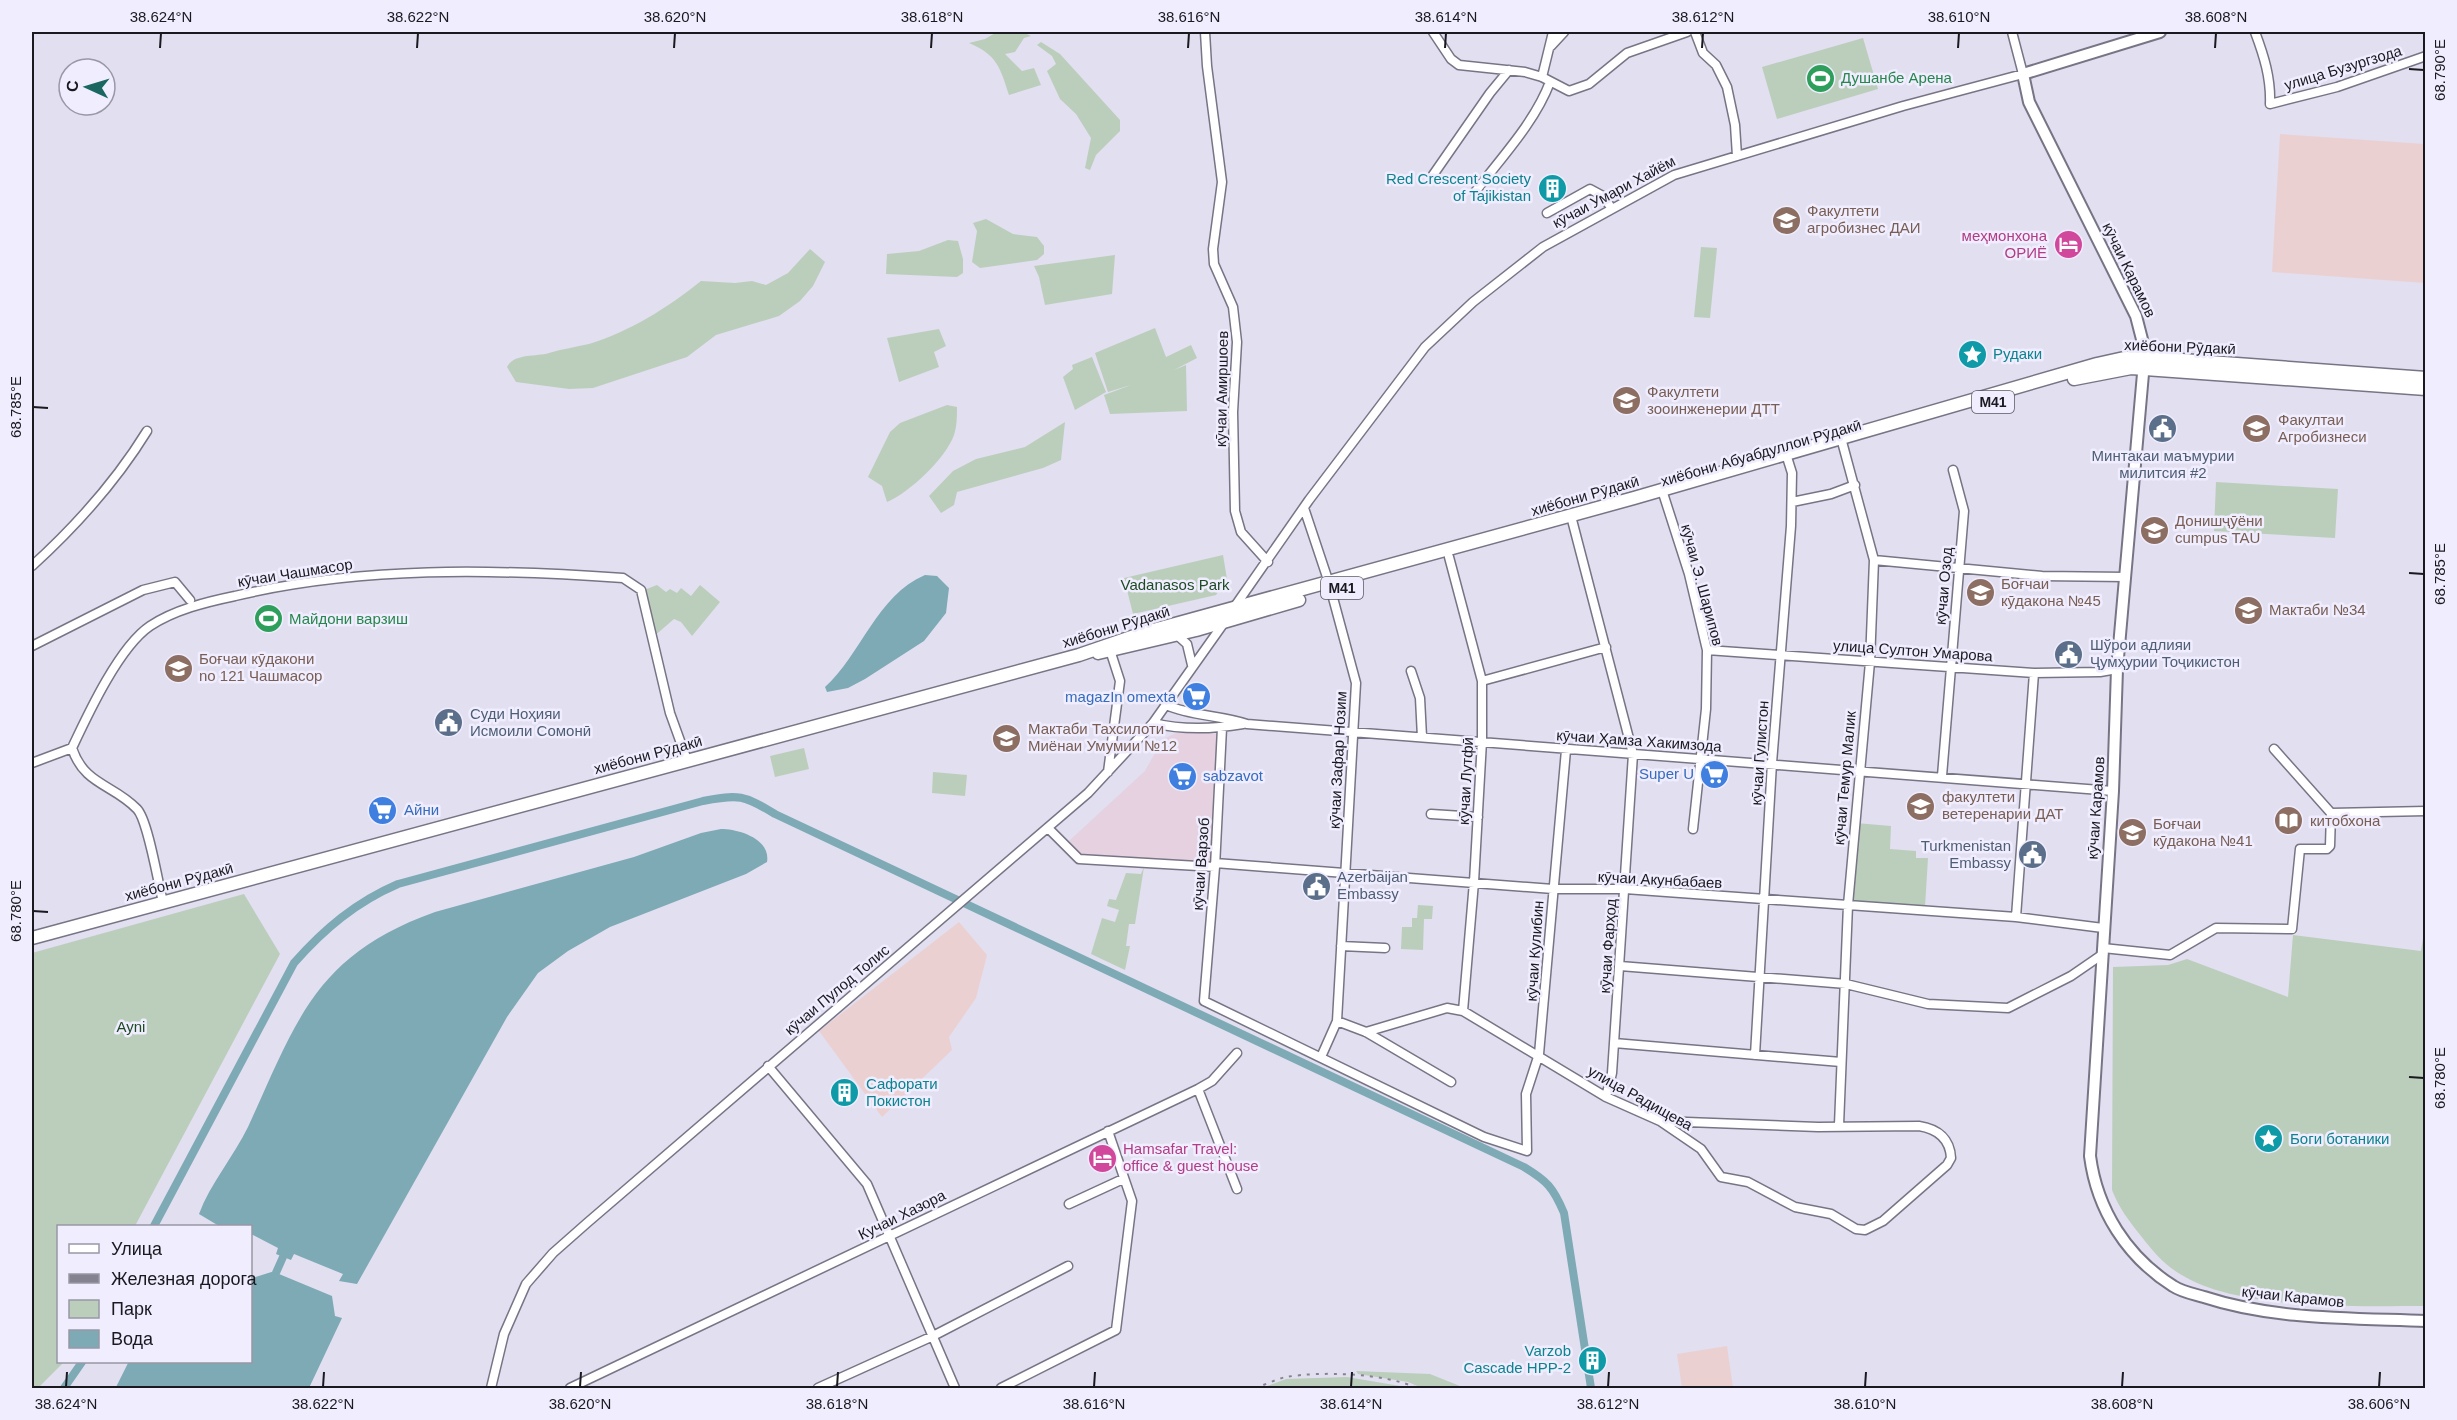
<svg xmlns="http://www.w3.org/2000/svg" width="2457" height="1420" viewBox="0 0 2457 1420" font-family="Helvetica,sans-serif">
	<rect width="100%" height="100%" fill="#e2dff0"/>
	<path fill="#e5d1e0" d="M1179,732L1222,734L1210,865L1078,855L1069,841L1145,771L1163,739Z"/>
	<path fill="#ebd0d2" d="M2280,134L2425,144V283L2272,272Z
		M959,922L987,955L976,998L949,1037L952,1050L882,1117L819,1031Z
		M1727,1346L1733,1388H1682L1677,1354Z"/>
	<path fill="#bbcebc" d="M997,32H1023L1031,36L1024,38L1015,52L1005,54L1022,71L1034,68L1041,85L1009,95C1000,67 997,55 969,43L985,39Z
		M1863,38L1878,89L1777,119L1762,67Z
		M1041,42L1060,54L1120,120V131L1096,155L1090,170L1085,168L1091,138L1076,114L1060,99L1047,71L1056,64L1052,56L1037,45Z
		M986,219L1013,234L1037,237L1044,246V254L1037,260L980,268L972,262L977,231L973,223Z
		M948,240L958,241L963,259V273L957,277L886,274L887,254L919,251Z
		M1701,247L1717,248L1710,318L1694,317Z
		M810,249L825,262L813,286L800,301L779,316L716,335L687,357L593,388L569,389L516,382L507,367C514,353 536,357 549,353C562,349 576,347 589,344C631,331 667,308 701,281L735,283L752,281L766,285L788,273Z
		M1115,255L1112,294L1045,305L1039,277L1034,266Z
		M1155,328L1166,357L1191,345L1197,358L1174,370L1186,365L1187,411L1110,414L1104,395L1131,385L1108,392L1095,353Z
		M939,329L946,346L934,352L939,367L899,382L887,338Z
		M1092,357L1106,392L1075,410L1063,377L1073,369L1072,365Z
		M947,405L957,407C957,416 957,426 954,435C946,458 909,493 887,502L882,486L868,477L890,432L900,423Z
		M1065,422L1061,460L1043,468L957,492L954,505L941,513L929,496L953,471L976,459L1025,447Z
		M2216,482L2338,489L2335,538L2214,531Z
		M1223,555L1227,579L1216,595L1133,614L1124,578Z
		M657,585L666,592L670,589L677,593L681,588L691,596L700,585L720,602L692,636L681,622L674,619L652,638L639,592Z
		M804,748L809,769L775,777L770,756Z
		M933,772L967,775L965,796L932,793Z
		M1856,823L1891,826L1890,849L1916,851V858H1928L1925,907L1850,902Z
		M1144,867L1135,924H1129L1126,946H1130L1125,970L1091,954L1102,918L1115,922L1119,910L1107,906L1109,899L1116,900L1126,873L1141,874Z
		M244,894L280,954L135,1226H58V1362H64L38,1388H32V953Z
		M1418,905L1433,906L1432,919H1424L1423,950L1401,949L1402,927H1412V918H1417Z
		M2425,926V1306C2356,1306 2239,1311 2180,1274C2164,1265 2152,1250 2141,1236C2129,1221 2119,1208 2112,1190L2113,967L2168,965L2187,959L2288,997L2293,935L2421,951Z
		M1356,1371L1430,1374L1465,1388H1422L1408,1382L1358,1374Z
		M1347,1377L1412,1388H1262L1286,1379Z"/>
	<path fill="#7eaab5" d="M925,575L937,576L949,588L946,613L924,641L865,679L848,688L827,692L825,687C861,655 877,595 925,575Z
		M721,829C739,829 771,839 767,862L746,874L610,927L568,951L538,973L507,1017L357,1284L339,1281L343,1274L294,1254L291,1260L276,1254L278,1248L251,1234L250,1226H219L199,1214C210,1184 234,1156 248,1127C297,1020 315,955 435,912L634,857L701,833Z
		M279,1274L332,1296L335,1316L342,1318L309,1388H122L135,1362H250L251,1285L277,1277Z"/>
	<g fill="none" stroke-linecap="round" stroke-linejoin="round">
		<path stroke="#7eaab5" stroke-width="8" d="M154,1226L294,963C324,929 356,902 398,884L703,801C739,794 744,795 775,814L1524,1167C1547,1181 1553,1187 1564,1213L1591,1388
			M250,1283L275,1275L283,1257
			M64,1388L82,1362
			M120,1388L133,1362"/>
		<defs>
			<path id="minor" d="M1205,32L1207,66L1222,182L1213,249L1214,264L1233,307L1237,342L1233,412L1235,511L1241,532L1268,562
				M1433,32L1451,59L1459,65L1525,72L1542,77L1569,91L1589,84L1627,53L1687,32
				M1695,32L1703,53L1716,65L1727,87L1735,125L1737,156
				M2255,32C2264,56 2271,78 2270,104L2337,87L2426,56
				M1551,46L1564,32
				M1542,77L1553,32
				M1433,175L1490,93L1509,70
				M1475,192C1501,158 1535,122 1550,82
				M1547,213L1590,189L1603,196L1612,209
				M1662,490L1689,574L1707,650L1706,709L1693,829
				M1792,502L1831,494L1855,485
				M1304,508L1329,583L1356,683L1337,1021L1321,1057
				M1571,516L1633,754L1614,1043L1612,1073L1606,1097
				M1449,557L1482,681V741L1474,882L1463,1011
				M1874,560L2042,576L2126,577
				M32,566C77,525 115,483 147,431
				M1233,609L1309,500L1425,347L1473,302L1543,247L1674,175L1903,106L2023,74L2012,32
				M1177,635L1187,644L1192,665
				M32,646L143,590L175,582L190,600
				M1707,650L2034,673L2100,672L2117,669
				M1411,671L1420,698L1422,737
				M1482,681L1606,647
				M1166,705C1191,716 1220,715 1247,724L2113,791
				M1153,723C1182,730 1214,729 1243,724
				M1222,728L1215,867L1204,1001L1484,1137L1527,1151L1526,1094L1539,1054L1566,750
				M2274,749L2331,813L2426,811
				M32,763L72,748
				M1108,772L1120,681L1109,647
				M1942,776L1964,511L1953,470
				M1431,814L1478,817
				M1048,828L1079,859L1215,867
				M1215,863L1553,889H1625L1848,905L2016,917L2103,928
				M163,902C158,883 148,820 137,809C113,784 84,785 72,748C88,714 119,647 150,626C174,610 206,602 235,596C361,566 494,569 623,578L641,590L670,713L687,760
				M2016,917L2034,673
				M1341,946L1385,948
				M2103,948L2170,955L2216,928L2292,929L2300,849H2327L2330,846L2331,813
				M1620,966L1846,984L1928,1004L2008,1008L2071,976L2103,954
				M1337,1021L1366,1032L1451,1082
				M1366,1032L1447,1008L1463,1011L1606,1097L1660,1121L1701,1149L1721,1177L1748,1182L1795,1207L1831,1214L1856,1229L1865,1230L1883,1221L1947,1165L1951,1158C1950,1139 1938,1129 1919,1126L1818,1127L1660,1121
				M1614,1043L1841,1062
				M1755,1055L1772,763L1791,526L1792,473L1786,454
				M768,1066L867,1184L955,1388
				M1198,1089L1237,1189
				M1839,1125L1848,905L1870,662L1874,560L1841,438
				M1069,1204L1123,1179
				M491,1388L504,1334L526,1284L553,1253L587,1223L1088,793L1153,723L1226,620
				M570,1388L1198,1089L1212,1081L1237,1053
				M818,1388L933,1336L1068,1266
				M1001,1388L1116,1330L1132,1201L1108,1131"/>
			<path id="major" d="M2160,32L2023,74L2029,102L2136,316L2145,351L2117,669L2113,791L2090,1156C2097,1210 2127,1257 2173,1286C2182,1292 2194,1294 2204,1297C2274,1320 2352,1318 2426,1321"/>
			<path id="highway" d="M2074,379L2131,368L2426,389
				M1098,653L1196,630L1299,600
				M32,938L1079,655L1146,632L1634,498L2097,364L2124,358H2155L2426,378"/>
		</defs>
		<use href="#minor" stroke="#777585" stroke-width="11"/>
		<use href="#major" stroke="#777585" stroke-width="14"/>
		<use href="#highway" stroke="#777585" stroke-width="15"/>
		<use href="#minor" stroke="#fff" stroke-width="8"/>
		<use href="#major" stroke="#fff" stroke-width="10"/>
		<use href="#highway" stroke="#fff" stroke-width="12"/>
		<path stroke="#85838f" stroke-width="2" stroke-dasharray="3 6" stroke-linecap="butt" d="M1255,1388C1265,1385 1276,1379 1286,1377C1321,1371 1384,1373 1417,1388"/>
	</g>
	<path fill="none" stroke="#19191f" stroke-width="2" d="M160,48L161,33M417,48L418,33M674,48L675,33M931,48L932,33M1188,48L1189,33M1445,48L1446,33M1702,48L1703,33M1958,48L1959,33M2215,48L2216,33M2409,69L2424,70M33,407L48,408M2409,573L2424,574M33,911L48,912M2409,1077L2424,1078M66,1387L67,1372M323,1387L324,1372M580,1387L581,1372M837,1387L838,1372M1094,1387L1095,1372M1351,1387L1352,1372M1608,1387L1609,1372M1865,1387L1866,1372M2122,1387L2123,1372M2379,1387L2380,1372"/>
	<defs>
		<symbol id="stadium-disc" viewBox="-11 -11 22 22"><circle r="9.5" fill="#2e9e5b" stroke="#efedfe"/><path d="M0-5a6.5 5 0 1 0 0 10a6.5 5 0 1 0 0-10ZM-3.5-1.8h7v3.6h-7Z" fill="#fff"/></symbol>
		<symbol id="building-disc" viewBox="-11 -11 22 22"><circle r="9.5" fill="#0f9aa8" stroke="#efedfe"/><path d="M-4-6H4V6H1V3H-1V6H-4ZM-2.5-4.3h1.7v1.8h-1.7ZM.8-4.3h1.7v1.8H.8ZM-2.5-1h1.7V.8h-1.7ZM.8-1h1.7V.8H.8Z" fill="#fff"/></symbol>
		<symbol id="university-disc" viewBox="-11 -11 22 22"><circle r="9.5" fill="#8d6e63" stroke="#efedfe"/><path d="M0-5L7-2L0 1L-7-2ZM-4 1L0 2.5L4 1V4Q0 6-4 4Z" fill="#fff"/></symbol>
		<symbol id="hotel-disc" viewBox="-11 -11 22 22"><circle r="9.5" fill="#d1479c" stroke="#efedfe"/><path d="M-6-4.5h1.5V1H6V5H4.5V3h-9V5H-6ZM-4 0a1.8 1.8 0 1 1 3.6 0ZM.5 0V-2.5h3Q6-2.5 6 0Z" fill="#fff"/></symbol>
		<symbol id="sight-disc" viewBox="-11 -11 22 22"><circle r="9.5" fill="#0f9aa8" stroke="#efedfe"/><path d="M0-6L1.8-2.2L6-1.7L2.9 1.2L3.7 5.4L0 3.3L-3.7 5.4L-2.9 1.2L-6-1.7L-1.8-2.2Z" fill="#fff"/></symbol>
		<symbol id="civic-disc" viewBox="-11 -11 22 22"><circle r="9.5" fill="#5c6f8a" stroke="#efedfe"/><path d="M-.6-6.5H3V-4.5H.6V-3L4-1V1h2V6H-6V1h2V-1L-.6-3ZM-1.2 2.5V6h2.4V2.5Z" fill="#fff"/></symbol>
		<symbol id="school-disc" viewBox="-11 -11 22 22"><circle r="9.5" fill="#8d6e63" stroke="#efedfe"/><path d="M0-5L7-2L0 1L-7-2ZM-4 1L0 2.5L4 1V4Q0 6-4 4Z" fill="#fff"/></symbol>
		<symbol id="supermarket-disc" viewBox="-11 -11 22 22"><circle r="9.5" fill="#3f7fe0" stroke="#efedfe"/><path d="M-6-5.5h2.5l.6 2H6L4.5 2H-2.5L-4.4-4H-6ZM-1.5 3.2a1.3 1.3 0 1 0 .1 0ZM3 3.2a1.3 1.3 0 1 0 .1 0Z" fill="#fff"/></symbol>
		<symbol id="library-disc" viewBox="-11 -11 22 22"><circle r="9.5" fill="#8d6e63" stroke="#efedfe"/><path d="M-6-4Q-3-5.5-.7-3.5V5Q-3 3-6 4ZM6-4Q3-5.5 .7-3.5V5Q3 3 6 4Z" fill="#fff"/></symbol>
	</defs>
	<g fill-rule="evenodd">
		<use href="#stadium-disc" x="1804" y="62" width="33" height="33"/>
		<use href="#building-disc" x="1536" y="172" width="33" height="33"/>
		<use href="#university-disc" x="1770" y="204" width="33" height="33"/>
		<use href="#hotel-disc" x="2052" y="228" width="33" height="33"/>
		<use href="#sight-disc" x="1956" y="338" width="33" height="33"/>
		<use href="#university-disc" x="1610" y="384" width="33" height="33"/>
		<use href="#civic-disc" x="2146" y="412" width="33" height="33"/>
		<use href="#university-disc" x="2240" y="412" width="33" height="33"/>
		<use href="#university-disc" x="2138" y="514" width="33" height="33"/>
		<use href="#school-disc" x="1964" y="576" width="33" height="33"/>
		<use href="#school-disc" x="2232" y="594" width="33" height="33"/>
		<use href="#stadium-disc" x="252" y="602" width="33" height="33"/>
		<use href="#civic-disc" x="2052" y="638" width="33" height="33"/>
		<use href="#school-disc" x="162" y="652" width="33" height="33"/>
		<use href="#supermarket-disc" x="1180" y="680" width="33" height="33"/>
		<use href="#civic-disc" x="432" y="706" width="33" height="33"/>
		<use href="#school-disc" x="990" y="722" width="33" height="33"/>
		<use href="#supermarket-disc" x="1698" y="758" width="33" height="33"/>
		<use href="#supermarket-disc" x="1166" y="760" width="33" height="33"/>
		<use href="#university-disc" x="1904" y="790" width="33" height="33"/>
		<use href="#supermarket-disc" x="366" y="794" width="33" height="33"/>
		<use href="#library-disc" x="2272" y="804" width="33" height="33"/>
		<use href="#school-disc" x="2116" y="816" width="33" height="33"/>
		<use href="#civic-disc" x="2016" y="838" width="33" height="33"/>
		<use href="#civic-disc" x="1300" y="870" width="33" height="33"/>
		<use href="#building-disc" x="828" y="1076" width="33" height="33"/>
		<use href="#sight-disc" x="2252" y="1122" width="33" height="33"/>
		<use href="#hotel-disc" x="1086" y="1142" width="33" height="33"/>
		<use href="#building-disc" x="1576" y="1344" width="33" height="33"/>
	</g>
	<g text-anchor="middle" stroke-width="5" stroke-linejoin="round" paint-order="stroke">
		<g fill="#efedfe" stroke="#595962" stroke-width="1.5">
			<rect x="1972" y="391" width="42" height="22" rx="4.5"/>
			<rect x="1321" y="577" width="42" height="22" rx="4.5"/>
		</g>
		<g font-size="14" font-weight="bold" fill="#19191f">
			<text x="1993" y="407">M41</text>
			<text x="1342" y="593">M41</text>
		</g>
		<g font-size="15" fill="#19191f" stroke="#efedfe">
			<text transform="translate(2343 68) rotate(-17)" y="5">улица Бузургзода</text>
			<text transform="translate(1614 192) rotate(-28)" y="5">кӯчаи Умари Хайём</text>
			<text transform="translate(2129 270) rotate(64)" y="5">кӯчаи Карамов</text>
			<text transform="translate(2180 347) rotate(2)" y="5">хиёбони Рӯдакӣ</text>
			<text transform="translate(1222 389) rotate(-89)" y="5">кӯчаи Амиршоев</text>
			<text transform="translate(1761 453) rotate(-16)" y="5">хиёбони Абуабдуллои Рӯдакӣ</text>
			<text transform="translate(1585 496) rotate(-16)" y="5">хиёбони Рӯдакӣ</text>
			<text transform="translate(295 573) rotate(-9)" y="5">кӯчаи Чашмасор</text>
			<text transform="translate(1702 585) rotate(75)" y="5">кӯчаи Э. Шарипов</text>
			<text transform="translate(1944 586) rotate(-85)" y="5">кӯчаи Озод</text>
			<text transform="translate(1116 627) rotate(-17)" y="5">хиёбони Рӯдакӣ</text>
			<text transform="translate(1913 651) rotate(4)" y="5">улица Султон Умарова</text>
			<text transform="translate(1639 741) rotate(4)" y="5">кӯчаи Ҳамза Хакимзода</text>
			<text transform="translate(1760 753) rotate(-86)" y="5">кӯчаи Гулистон</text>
			<text transform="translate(648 755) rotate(-15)" y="5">хиёбони Рӯдакӣ</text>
			<text transform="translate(1338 760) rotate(-87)" y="5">кӯчаи Зафар Нозим</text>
			<text transform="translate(1845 778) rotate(-85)" y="5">кӯчаи Темур Малик</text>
			<text transform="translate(1466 781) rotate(-87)" y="5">кӯчаи Лутфӣ</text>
			<text transform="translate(2096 808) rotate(-86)" y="5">кӯчаи Карамов</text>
			<text transform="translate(1201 864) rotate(-86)" y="5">кӯчаи Варзоб</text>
			<text transform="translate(1660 880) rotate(3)" y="5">кӯчаи Акунбабаев</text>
			<text transform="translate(179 882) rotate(-15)" y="5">хиёбони Рӯдакӣ</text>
			<text transform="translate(1608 946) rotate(-86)" y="5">кӯчаи Фарҳод</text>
			<text transform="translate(1535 951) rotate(-86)" y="5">кӯчаи Кулибин</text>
			<text transform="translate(837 990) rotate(-40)" y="5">кӯчаи Пулод Толис</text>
			<text transform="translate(1640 1098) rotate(29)" y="5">улица Радищева</text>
			<text transform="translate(902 1215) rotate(-26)" y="5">Кучаи Хазора</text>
			<text transform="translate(2293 1297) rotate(6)" y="5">кӯчаи Карамов</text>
		</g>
		<g font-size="15" fill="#27864d" stroke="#efedfe" text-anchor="start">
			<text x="1841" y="83">Душанбе Арена</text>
			<text x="289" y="624">Майдони варзиш</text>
		</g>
		<g font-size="15" fill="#0d838f" stroke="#efedfe" text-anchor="start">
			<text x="1531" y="184" text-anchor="end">Red Crescent Society<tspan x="1531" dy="17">of Tajikistan</tspan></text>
			<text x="1993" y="359">Рудаки</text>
			<text x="866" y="1089">Сафорати<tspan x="866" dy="17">Покистон</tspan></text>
			<text x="2290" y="1144">Боги ботаники</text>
			<text x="1571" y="1356" text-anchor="end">Varzob<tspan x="1571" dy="17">Cascade HPP-2</tspan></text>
		</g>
		<g font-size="15" fill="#785e54" stroke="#efedfe" text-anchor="start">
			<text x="1807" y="216">Факултети<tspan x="1807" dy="17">агробизнес ДАИ</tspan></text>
			<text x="1647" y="397">Факултети<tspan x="1647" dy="17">зооинженерии ДТТ</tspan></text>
			<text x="2278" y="425">Факултаи<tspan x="2278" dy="17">Агробизнеси</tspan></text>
			<text x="2175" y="526">Донишҷӯёни<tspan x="2175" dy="17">cumpus TAU</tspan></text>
			<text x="2001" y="589">Боғчаи<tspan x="2001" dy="17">кӯдакона №45</tspan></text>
			<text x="2269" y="615">Мактаби №34</text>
			<text x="199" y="664">Боғчаи кӯдакони<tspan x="199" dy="17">no 121 Чашмасор</tspan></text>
			<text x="1028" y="734">Мактаби Тахсилоти<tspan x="1028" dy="17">Миёнаи Умумии №12</tspan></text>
			<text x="1942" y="802">факултети<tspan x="1942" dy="17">ветеренарии ДАТ</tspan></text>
			<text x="2310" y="826">китобхона</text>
			<text x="2153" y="829">Боғчаи<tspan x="2153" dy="17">кӯдакона №41</tspan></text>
		</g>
		<g font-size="15" fill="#b23c85" stroke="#efedfe" text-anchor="end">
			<text x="2047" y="241">меҳмонхона<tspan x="2047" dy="17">ОРИЁ</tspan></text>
			<text x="1123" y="1154" text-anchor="start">Hamsafar Travel:<tspan x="1123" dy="17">office &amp; guest house</tspan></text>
		</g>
		<g font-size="15" fill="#4e5e75" stroke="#efedfe" text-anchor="start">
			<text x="2163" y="461" text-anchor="middle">Минтакаи маъмурии<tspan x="2163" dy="17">милитсия #2</tspan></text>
			<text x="2090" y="650">Шўрои адлияи<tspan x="2090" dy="17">Ҷумҳурии Тоҷикистон</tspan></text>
			<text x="470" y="719">Суди Ноҳияи<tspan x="470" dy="17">Исмоили Сомонӣ</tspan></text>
			<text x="2011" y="851" text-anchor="end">Turkmenistan<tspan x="2011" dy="17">Embassy</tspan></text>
			<text x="1337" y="882">Azerbaijan<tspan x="1337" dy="17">Embassy</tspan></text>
		</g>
		<g font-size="15" fill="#1e4a24" stroke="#efedfe">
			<text x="1175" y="590">Vadanasos Park</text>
			<text x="131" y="1032">Ayni</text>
		</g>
		<g font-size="15" fill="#366cbe" stroke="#efedfe" text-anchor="end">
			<text x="1176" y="702">magazIn omexta</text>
			<text x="1694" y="779">Super U</text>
			<text x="1203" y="781" text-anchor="start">sabzavot</text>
			<text x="404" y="815" text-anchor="start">Айни</text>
		</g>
	</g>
	<rect width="2457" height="1420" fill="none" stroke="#efedfe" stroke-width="66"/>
	<rect x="57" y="1225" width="195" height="138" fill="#efedfe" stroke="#9998a5" stroke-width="1.5"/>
	<rect x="69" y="1244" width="30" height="9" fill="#ffffff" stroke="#9998a5" stroke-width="1.5"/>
	<text x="111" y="1255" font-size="18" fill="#19191f">Улица</text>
	<rect x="69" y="1274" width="30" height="9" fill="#85838f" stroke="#9998a5" stroke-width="1.5"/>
	<text x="111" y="1285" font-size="18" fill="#19191f">Железная дорога</text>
	<rect x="69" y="1300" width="30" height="18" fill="#bbcebc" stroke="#9998a5" stroke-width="1.5"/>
	<text x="111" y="1315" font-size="18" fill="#19191f">Парк</text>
	<rect x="69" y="1330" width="30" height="18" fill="#7eaab5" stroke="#9998a5" stroke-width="1.5"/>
	<text x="111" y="1345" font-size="18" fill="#19191f">Вода</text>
	<g transform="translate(87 87) rotate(274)"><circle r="28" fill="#efedfe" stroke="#9998a5" stroke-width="1.5"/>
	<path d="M0-4.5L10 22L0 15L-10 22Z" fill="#1a6762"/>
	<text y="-9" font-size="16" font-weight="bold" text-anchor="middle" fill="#19191f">С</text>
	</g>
	<rect x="33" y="33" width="2391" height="1354" fill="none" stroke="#19191f" stroke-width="2"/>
	<g font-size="15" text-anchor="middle" fill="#19191f">
		<text x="161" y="22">38.624°N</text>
		<text x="418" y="22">38.622°N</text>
		<text x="675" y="22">38.620°N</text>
		<text x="932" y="22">38.618°N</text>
		<text x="1189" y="22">38.616°N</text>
		<text x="1446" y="22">38.614°N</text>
		<text x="1703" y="22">38.612°N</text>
		<text x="1959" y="22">38.610°N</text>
		<text x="2216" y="22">38.608°N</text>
		<text transform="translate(2440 70) rotate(-90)" y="5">68.790°E</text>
		<text transform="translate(16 407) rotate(-90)" y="5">68.785°E</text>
		<text transform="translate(2440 574) rotate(-90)" y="5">68.785°E</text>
		<text transform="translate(16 911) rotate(-90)" y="5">68.780°E</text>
		<text transform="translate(2440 1078) rotate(-90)" y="5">68.780°E</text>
		<text x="66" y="1409">38.624°N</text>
		<text x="323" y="1409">38.622°N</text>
		<text x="580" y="1409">38.620°N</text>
		<text x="837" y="1409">38.618°N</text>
		<text x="1094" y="1409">38.616°N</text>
		<text x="1351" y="1409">38.614°N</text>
		<text x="1608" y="1409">38.612°N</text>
		<text x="1865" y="1409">38.610°N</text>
		<text x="2122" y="1409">38.608°N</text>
		<text x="2379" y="1409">38.606°N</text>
	</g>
</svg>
